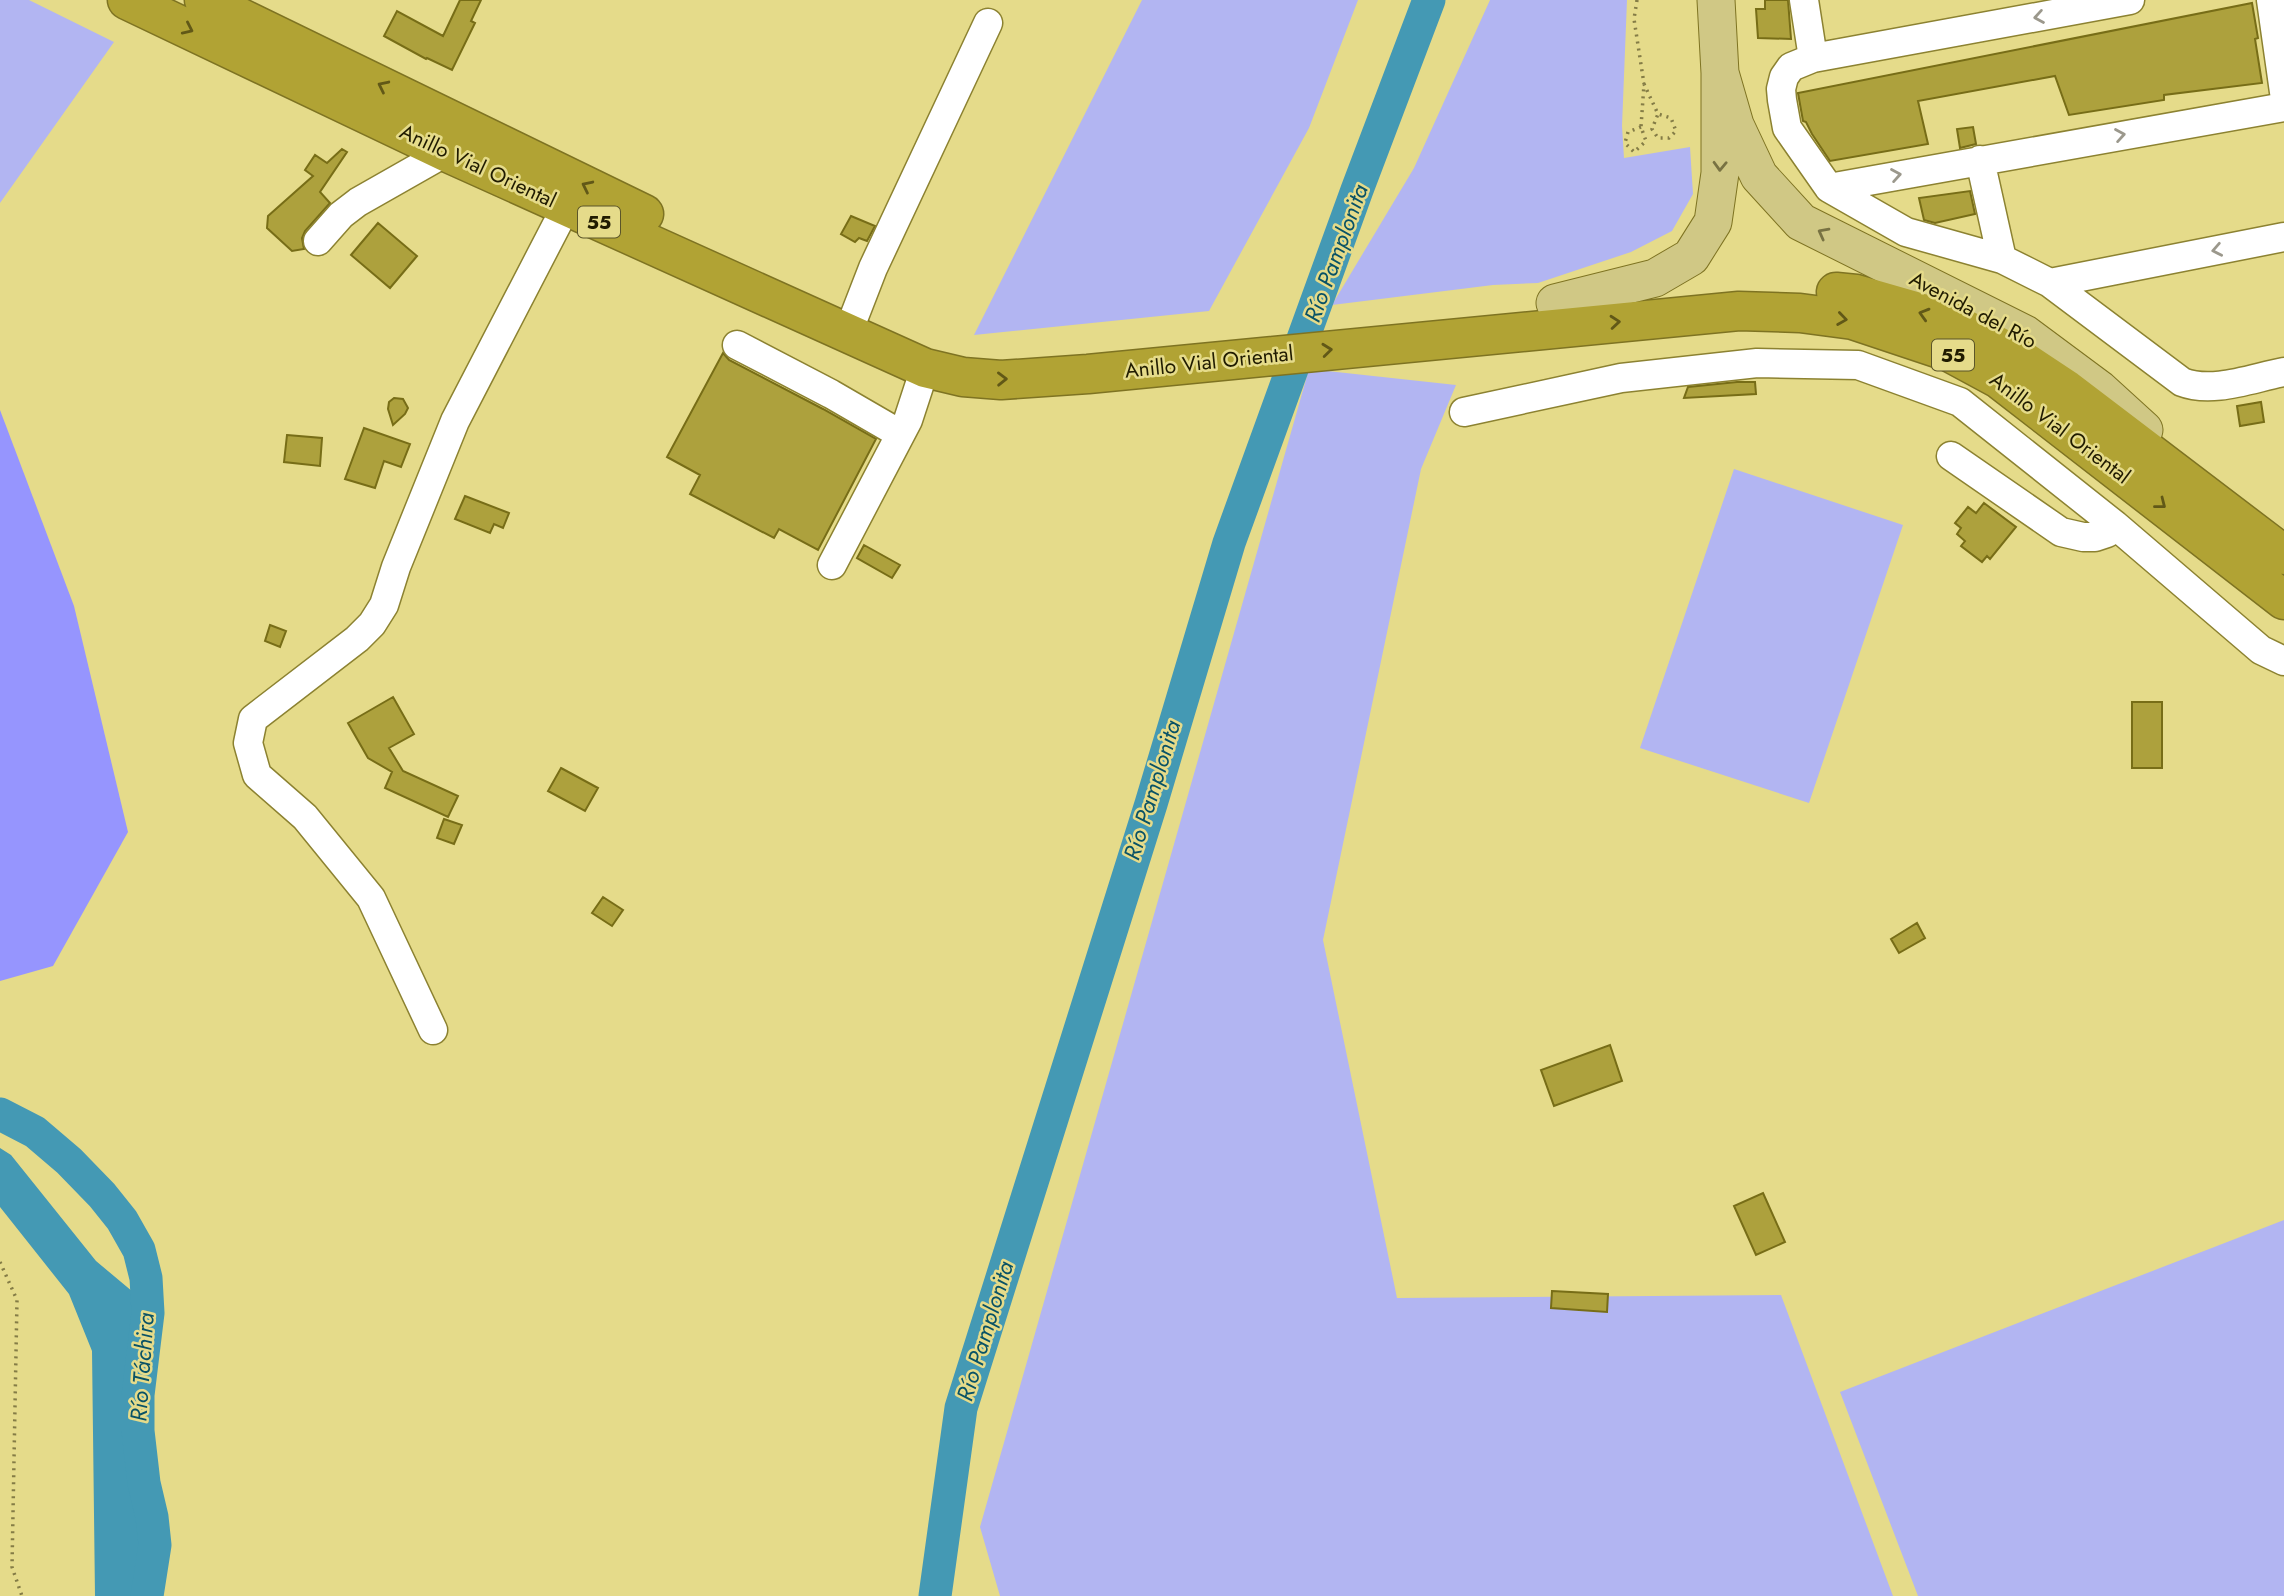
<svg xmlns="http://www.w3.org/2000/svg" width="2284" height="1596" viewBox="0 0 2284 1596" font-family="Jost,sans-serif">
	<rect width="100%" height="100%" fill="#e5db8a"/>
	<path fill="#b2b5f2" d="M0,0H29L114,42L0,203Z
		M1142,0H1358L1309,128L1209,311L974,335Z
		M1490,0H1627L1622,126L1624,158L1690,147L1693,194L1672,231L1631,252L1538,283L1493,285L1332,305L1414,168Z
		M1309,369L1456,385L1421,469L1323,940L1397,1298L1781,1295L1893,1596H1000L980,1527Z
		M1734,469L1903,525L1809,803L1640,748Z
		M2284,1220V1596H1918L1840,1392Z"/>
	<path fill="#9695fe" d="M0,410L74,606L128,832L53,966L0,981Z"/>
	<path fill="#4499b4" d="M0,1148L11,1155L96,1261L139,1297L152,1596H95L92,1351L69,1294L0,1207Z"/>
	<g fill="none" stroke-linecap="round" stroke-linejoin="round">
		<path stroke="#4499b4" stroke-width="33" d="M0,1114L35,1132L69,1161L102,1195L122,1220L139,1250L146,1278L148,1313L138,1395V1431L144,1483L152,1517L155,1545L147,1596
			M935,1596L961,1408L1151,804L1229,543L1357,190L1429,0"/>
	</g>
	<path fill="#ada13d" stroke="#776d17" stroke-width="2" d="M460,0H481L471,21L475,23L452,70L427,58L426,59L384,36L397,11L443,36Z
		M1765,0H1788L1791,39L1758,38L1756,9H1765Z
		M2252,3L2258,38L2255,39L2262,83L2164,95V100L2069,115L2055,76L1918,101L1928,144L1830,161L1812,134L1806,122L1803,121L1798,93Z
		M1973,127L1976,144L1960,148L1957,129Z
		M342,149L347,152L320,192L330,203L305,231L302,238L304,249L292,251L267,228L268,216L313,176L305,170L315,155L327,163Z
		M1970,191L1975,214L1935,223L1924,220L1919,198Z
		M851,216L875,226L867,241L859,238L855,242L841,234Z
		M378,223L417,256L390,288L351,255Z
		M723,353L729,360L823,409L876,439L818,550L779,529L774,538L690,494L700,475L667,457Z
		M1737,382H1755L1756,394L1684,398L1688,387Z
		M394,398L403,399L408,408L405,414L393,425L388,409L389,402Z
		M2261,402L2264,422L2240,426L2237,406Z
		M364,428L410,444L401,467L384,461L375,488L345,479Z
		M287,435L322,438L320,466L284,462Z
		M465,496L509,513L503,528L494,524L490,533L455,519Z
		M1984,503L2016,527L1990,559L1987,556L1982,562L1961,546L1965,541L1957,534L1961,528L1955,523L1968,507L1976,513Z
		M864,545L900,565L892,578L857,558Z
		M270,625L286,631L280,647L265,641Z
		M393,697L414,734L389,748L403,771L458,796L448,817L385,788L392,772L368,758L348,723Z
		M2132,702H2162V768H2132Z
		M561,768L598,788L585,811L548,791Z
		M444,819L462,825L454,844L437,838Z
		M603,897L623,910L612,926L592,913Z
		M1917,923L1925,938L1899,953L1891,939Z
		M1610,1045L1622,1081L1554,1106L1541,1070Z
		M1763,1193L1785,1242L1756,1255L1734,1206Z
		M1552,1291L1608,1294L1607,1312L1551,1308Z"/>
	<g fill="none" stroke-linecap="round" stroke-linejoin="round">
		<defs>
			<path id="minor" d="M1804,0L1813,58L1791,67L1784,77L1781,89L1782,100L1787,128L1829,188L1906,232L2002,259L2050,283L2182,382C2213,394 2252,378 2284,372
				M2271,0L2284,92
				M1813,58L2130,0
				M1980,160L2002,259
				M1829,188L2284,107
				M318,241L341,215L358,202L446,152
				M2050,283L2284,237
				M854,317L873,268L988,23
				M737,345L831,394L900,434
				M1464,412L1621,378L1757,363L1858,365L1960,402L2115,525
				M1951,456L2061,532L2083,537H2095L2107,533L2115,525L2261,650L2284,661
				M832,565L908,420L925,368
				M433,1030L371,898L305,817L257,775L248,743L253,719L357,639L372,624L384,605L396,567L455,421L566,207"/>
			<path id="major" d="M1720,73L1735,125L1759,176L1801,222L2025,334L2099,389L2144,430
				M1555,303L1655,278L1691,257L1713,222L1720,173V73L1716,0"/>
			<path id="highway" d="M127,0L446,152L925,368L963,377L1001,380L1088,374L1739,311L1800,313L1853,320L1949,352L1999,379L2284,600
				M204,0L644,214
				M1836,292L1856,294L1950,321L2013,354L2066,389L2284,555"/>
		</defs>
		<use href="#minor" stroke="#8c8231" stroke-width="31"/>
		<use href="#major" stroke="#7e7322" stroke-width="39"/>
		<use href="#highway" stroke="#7e7322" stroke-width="41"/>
		<path stroke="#847c46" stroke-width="3.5" stroke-dasharray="2 5" stroke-linecap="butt" d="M1637,0L1634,19L1644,84
			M1641,127L1628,132L1625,143L1634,152L1646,141L1641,127L1644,84L1658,114L1652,129L1658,138H1669L1676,131L1671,118L1658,114
			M0,1262L17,1300L12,1567L22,1596"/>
		<use href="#minor" stroke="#fff" stroke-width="28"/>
		<use href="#major" stroke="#d0c885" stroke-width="37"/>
		<use href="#highway" stroke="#b1a334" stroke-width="38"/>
	</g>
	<defs><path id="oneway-chevron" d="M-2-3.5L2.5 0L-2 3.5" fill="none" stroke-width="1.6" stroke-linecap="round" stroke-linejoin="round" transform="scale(1.75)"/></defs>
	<g stroke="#9b988c">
		<use href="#oneway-chevron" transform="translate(2039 17) rotate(170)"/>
		<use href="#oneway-chevron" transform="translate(2120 135) rotate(-10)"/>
		<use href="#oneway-chevron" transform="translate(1896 175) rotate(-10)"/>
		<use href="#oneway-chevron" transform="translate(2217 250) rotate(169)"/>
	</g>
	<g stroke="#615817">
		<use href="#oneway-chevron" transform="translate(188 29) rotate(25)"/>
		<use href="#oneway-chevron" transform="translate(383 86) rotate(-154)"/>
		<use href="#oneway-chevron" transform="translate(587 186) rotate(-154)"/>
		<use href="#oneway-chevron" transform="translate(1924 314) rotate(-164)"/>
		<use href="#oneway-chevron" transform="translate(1842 319) rotate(8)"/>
		<use href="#oneway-chevron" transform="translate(1615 322) rotate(-5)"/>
		<use href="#oneway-chevron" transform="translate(1327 350) rotate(-6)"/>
		<use href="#oneway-chevron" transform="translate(1002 379) rotate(-1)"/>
		<use href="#oneway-chevron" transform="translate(2161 504) rotate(38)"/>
	</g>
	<g stroke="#787242">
		<use href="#oneway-chevron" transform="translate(1720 166) rotate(92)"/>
		<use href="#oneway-chevron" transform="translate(1823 233) rotate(-152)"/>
	</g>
	<g text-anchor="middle" stroke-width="5" stroke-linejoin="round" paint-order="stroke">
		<g fill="#e5db8a" stroke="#5b5529" stroke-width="2">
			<rect x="578" y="206.5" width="42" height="31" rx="5"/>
			<rect x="1932" y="339.5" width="42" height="31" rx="5"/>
		</g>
		<g font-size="19" font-weight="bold" fill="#201b00">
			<text x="599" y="229">55</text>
			<text x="1953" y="362">55</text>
		</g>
		<g font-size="21" fill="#201b00" stroke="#e5db8a">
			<text transform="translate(478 166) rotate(25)" y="7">Anillo Vial Oriental</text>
			<text transform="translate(1973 310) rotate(28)" y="7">Avenida del Río</text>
			<text transform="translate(1209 362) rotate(-6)" y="7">Anillo Vial Oriental</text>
			<text transform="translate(2060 428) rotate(37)" y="7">Anillo Vial Oriental</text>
		</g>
		<g font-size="23" font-style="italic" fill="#095266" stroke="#e5db8a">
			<text transform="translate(1336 253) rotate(-70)" y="8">Río Pamplonita</text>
			<text transform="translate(1152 790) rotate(-73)" y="8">Río Pamplonita</text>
			<text transform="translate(985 1331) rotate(-73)" y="8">Río Pamplonita</text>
			<text transform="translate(142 1367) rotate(-86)" y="8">Río Táchira</text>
		</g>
	</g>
</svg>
